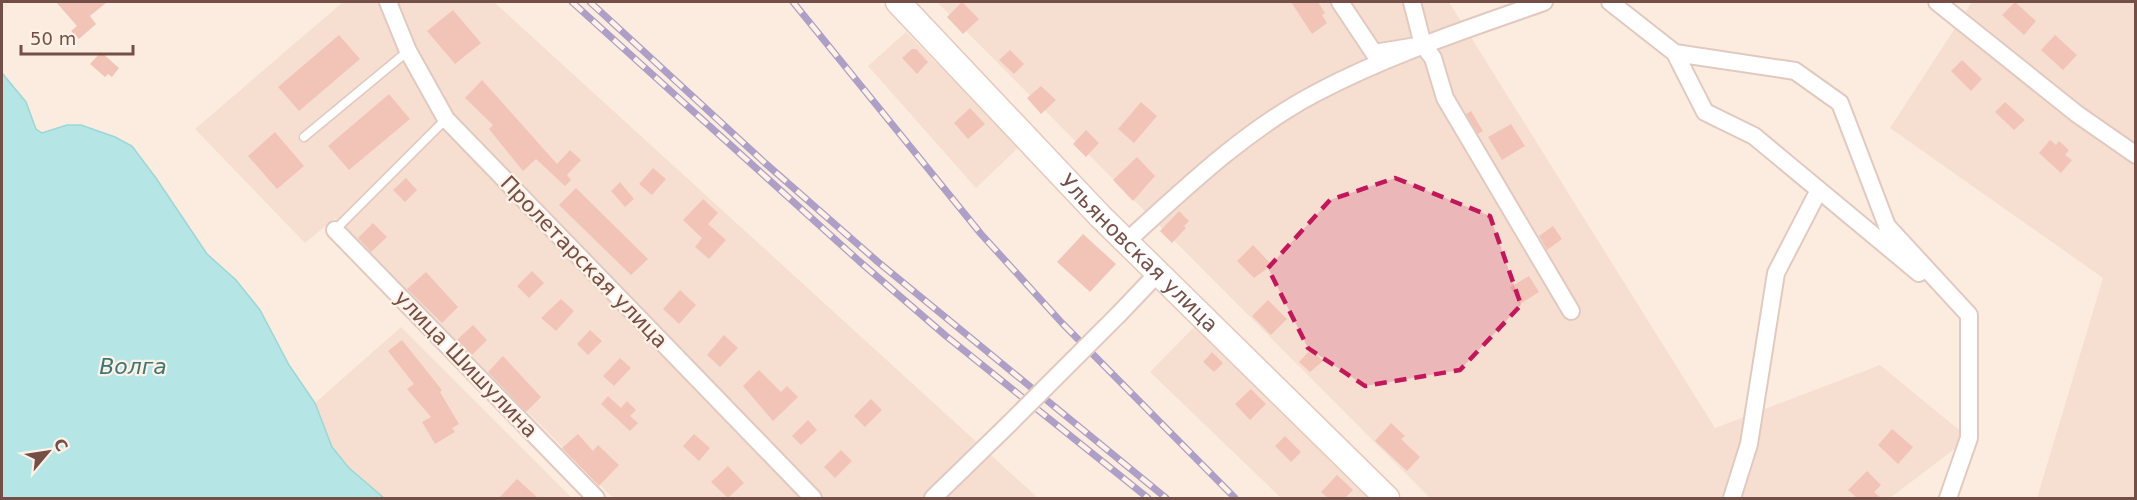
<svg xmlns="http://www.w3.org/2000/svg" width="2137" height="500" viewBox="0 0 2137 500" font-family="'DejaVu Sans',sans-serif">
	<rect width="100%" height="100%" fill="#fcece0"/>
	<path fill="#f6dfd1" d="M343,2H494L1038,498H613L335,218L305,243L195,129Z
		M937,2H1449L1715,428L1880,365L1969,438L1890,498H1430Z
		M1972,2H2135V498H2037L2103,278L1890,128Z
		M906,32L1019,147L976,188L868,66Z
		M1195,326L1375,498H1281L1150,372Z
		M401,327L572,498H384L349,468L332,447L315,403Z"/>
	<path fill="#b5e5e4" stroke="#9bd7d6" stroke-width="1.5" d="M2,73L26,102L36,129L42,133L67,125H81L115,137L132,146L156,178L207,254L236,280L260,310L289,365L315,403L332,447L349,468L384,498H2Z"/>
	<path fill="#f2c4b7" d="M56,2H107L90,16L96,24L79,39L71,31L77,26Z
		M962,2L979,19L963,34L947,17Z
		M1291,2H1318L1325,13L1322,15L1327,23L1312,34Z
		M2015,2L2036,21L2024,35L2002,15Z
		M453,10L481,43L455,64L427,31Z
		M339,35L360,59L299,111L278,87Z
		M2055,35L2077,55L2063,70L2041,50Z
		M912,49H916L928,62L917,74L902,58Z
		M1010,50L1024,64L1014,74L999,60Z
		M101,52L119,68L112,77L108,74L105,77L90,64Z
		M1962,60L1982,79L1971,91L1951,71Z
		M482,80L557,164L570,150L581,160L567,175L571,180L565,186L536,159L523,171L489,129L493,125L465,98Z
		M1041,86L1056,100L1041,114L1027,98Z
		M389,94L410,119L349,170L328,146Z
		M1141,102L1157,116L1134,143L1118,129Z
		M2005,102L2025,120L2014,130L1995,112Z
		M970,108L985,124L968,139L954,123Z
		M1471,111L1483,131L1478,134L1466,114Z
		M1511,124L1525,146L1502,160L1488,137Z
		M1086,130L1099,143L1086,157L1073,144Z
		M275,132L304,166L277,189L248,156Z
		M2050,140L2056,145L2059,141L2069,150L2065,155L2072,160L2061,173L2039,153Z
		M1137,157L1155,176L1133,201L1113,180Z
		M653,168L666,179L652,195L639,184Z
		M406,178L417,190L405,202L393,190Z
		M620,182L634,199L625,207L611,191Z
		M576,188L648,259L631,275L559,205Z
		M703,199L718,213L708,224L726,240L709,259L695,247L702,238L683,220Z
		M1179,211L1189,221L1184,226L1186,228L1172,243L1160,231Z
		M373,223L387,237L371,252L358,238Z
		M1553,226L1562,239L1547,250L1539,236Z
		M1083,234L1116,264L1090,292L1057,262Z
		M1253,245L1272,265L1254,278L1237,261Z
		M532,271L544,283L529,298L517,286Z
		M426,272L458,307L442,323L407,289Z
		M1529,276L1539,292L1520,304L1510,287Z
		M680,290L696,305L679,324L663,309Z
		M561,299L574,311L556,331L541,318Z
		M1268,300L1287,319L1271,335L1252,316Z
		M473,325L487,340L472,355L457,340Z
		M590,330L602,341L588,355L577,344Z
		M724,335L738,348L720,367L707,355Z
		M402,340L442,390L440,392L459,424L452,428L455,432L435,444L422,422L431,417L407,389L414,384L388,351Z
		M1311,349L1323,361L1310,372L1299,362Z
		M1212,352L1223,363L1214,372L1203,362Z
		M503,356L541,397L526,412L488,372Z
		M620,358L631,368L614,386L603,376Z
		M759,370L781,392L787,386L798,397L773,421L743,386Z
		M1251,389L1266,404L1250,420L1235,404Z
		M608,396L621,408L627,401L636,410L630,416L638,423L630,431L601,404Z
		M871,399L882,410L865,427L854,416Z
		M808,420L817,430L801,445L792,436Z
		M1391,423L1405,436L1401,439L1420,457L1407,471L1375,441Z
		M1892,429L1913,447L1898,464L1878,445Z
		M578,434L593,451L598,445L619,465L599,486L562,448Z
		M694,434L710,448L699,461L683,446Z
		M1285,436L1301,452L1291,462L1275,446Z
		M841,450L852,461L835,478L824,467Z
		M728,466L744,483L728,498L711,482Z
		M1867,471L1881,485L1874,492L1881,498H1857L1848,490Z
		M1337,475L1353,490L1345,498H1328L1321,492Z
		M517,479L538,498H499Z"/>
	<g fill="none" stroke-linecap="round" stroke-linejoin="round">
		<defs>
			<path id="lane" d="M304,137L408,51
				M335,230L446,119"/>
			<path id="street" d="M388,2L408,51L446,119L813,498
				M1340,2L1374,53L1423,45L1433,58L1445,98L1571,311
				M1412,2L1423,45
				M1610,2L1675,53L1795,71L1840,103L1887,226L1969,315V438L1948,498
				M1937,2L2077,114L2136,155
				M1675,53L1705,112L1754,136L1919,273
				M335,230L596,498
				M1126,242C1185,188 1244,131 1316,93C1388,55 1467,29 1544,2
				M1119,314L1158,273
				M933,498L1010,423
				M1732,498L1749,444L1776,273L1819,190"/>
			<g id="secondary">
				<path id="s1" d="M898,2L1100,216L1387,498"/>
			</g>
		</defs>
		<use href="#lane" stroke="#e2c9bf" stroke-width="11"/>
		<use href="#street" stroke="#e2c9bf" stroke-width="20"/>
		<use href="#secondary" stroke="#e7c9bc" stroke-width="27"/>
		<use href="#lane" stroke="#fff" stroke-width="8"/>
		<use href="#street" stroke="#fff" stroke-width="16"/>
		<use href="#secondary" stroke="#fff" stroke-width="24"/>
		<defs>
			<path id="rail" d="M572,2L859,261L946,336L1148,498
				M590,2L765,163L878,262L1166,498
				M793,2L981,234L1062,323L1235,498"/>
		</defs>
		<use href="#rail" stroke="#ad9fc5" stroke-width="7"/>
		<use href="#rail" stroke="#fff1e6" stroke-width="4.5" stroke-dasharray="14" stroke-linecap="butt"/>
		<defs>
			<path id="street-bridge" d="M1010,423L1119,314"/>
		</defs>
		<use href="#street-bridge" stroke="#e2c9bf" stroke-width="20" stroke-linecap="butt"/>
		<use href="#street-bridge" stroke="#fff" stroke-width="16"/>
	</g>
	<path fill="#c2185b" fill-opacity="0.2" stroke="#c2185b" stroke-width="4.5" stroke-dasharray="12 8" stroke-linejoin="round" d="M1395,178L1490,216L1521,305L1460,370L1365,386L1308,348L1268,268L1330,200Z"/>
	<g text-anchor="middle" stroke-width="4.5" stroke-linejoin="round" paint-order="stroke">
		<g font-size="21" fill="#734f47" stroke="#fff1e6">
			<text dy="7" stroke="none"><textPath href="#s1" startOffset="348">Ульяновская улица</textPath></text>
			<text transform="translate(584 262) rotate(46)" y="7">Пролетарская улица</text>
			<text transform="translate(466 364) rotate(46)" y="7">улица Шишулина</text>
		</g>
		<g font-size="22" font-style="italic" fill="#3c7878" stroke="#fff1e6">
			<text x="133" y="374">Волга</text>
		</g>
	</g>
	<rect width="2137" height="500" fill="none" stroke="#734f47" stroke-width="6"/>
	<g transform="translate(48 452) rotate(61)" stroke="#fff1e6" stroke-width="4.5" paint-order="stroke">
	<path d="M0-4.5L10 22L0 15L-10 22Z" fill="#734f47"/>
	<text y="-9" font-size="16" font-weight="bold" text-anchor="middle" fill="#734f47">С</text>
	</g>
	<path d="M21 45v9h112v-9" fill="none" stroke="#734f47" stroke-width="3"/>
	<text x="30" y="45" font-size="18" fill="#734f47" stroke="#fff1e6" stroke-width="4.5" paint-order="stroke">50 m</text>
</svg>
